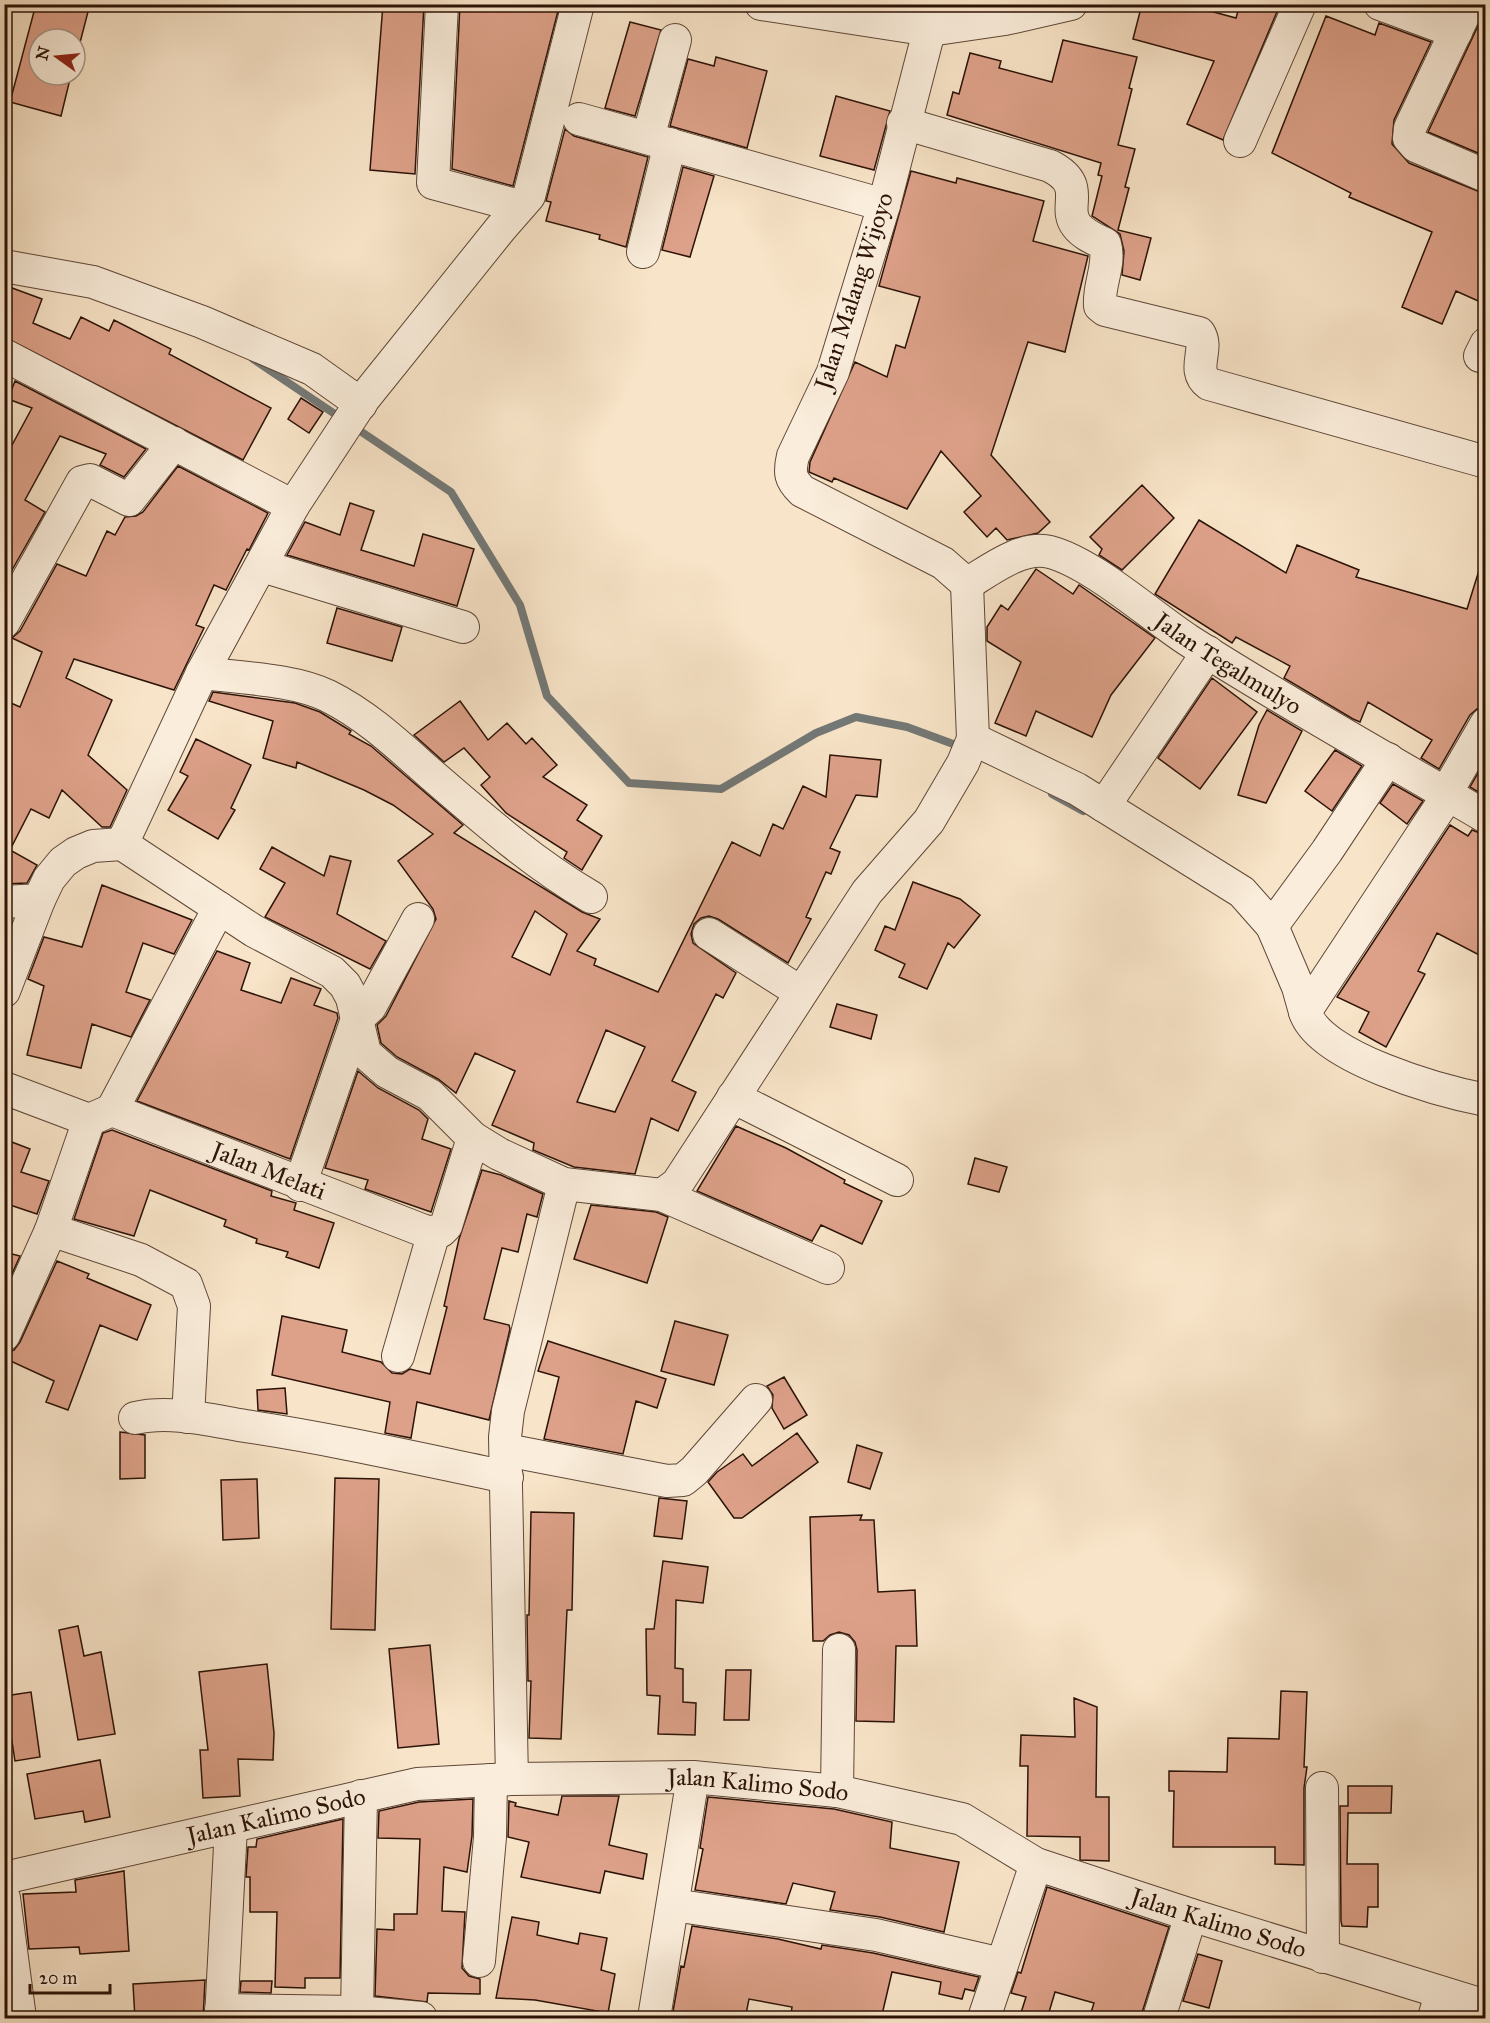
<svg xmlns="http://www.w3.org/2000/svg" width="1490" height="2023" viewBox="0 0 1490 2023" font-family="'IM FELL Great Primer',serif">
	<rect width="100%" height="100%" fill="#f8e4c8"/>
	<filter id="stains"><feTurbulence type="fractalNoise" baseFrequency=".00333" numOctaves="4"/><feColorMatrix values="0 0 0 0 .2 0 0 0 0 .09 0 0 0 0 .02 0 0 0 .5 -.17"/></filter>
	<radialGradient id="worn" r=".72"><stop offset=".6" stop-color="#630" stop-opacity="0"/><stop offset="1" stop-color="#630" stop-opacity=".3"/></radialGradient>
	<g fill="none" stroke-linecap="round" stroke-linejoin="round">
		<path stroke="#737876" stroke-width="8" d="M253,359L451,492L520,605L547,696L629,783L721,789L816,733L856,717L907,727L964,748
			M1052,794L1083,811"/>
	</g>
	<path fill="#dda189" stroke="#2c1307" stroke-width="1.5" fill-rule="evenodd" d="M36,4H90L75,62V39H39V75H71L61,116L10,102Z
		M383,4H424L415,174L370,170Z
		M460,4H530L558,11L513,186L452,169Z
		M1142,4H1184L1236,18L1240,4H1271L1279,7L1223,140L1187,124L1214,61L1133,39Z
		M1485,11V156L1428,132Z
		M1326,16L1375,35L1379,23L1431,42L1394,120L1392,144L1409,163L1485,194V304L1456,291L1442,324L1402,307L1432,232L1349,197L1351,193L1272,153Z
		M630,22L661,30L635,116L605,108Z
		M1063,40L1137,57L1129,88L1132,89L1118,145L1135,149L1125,187L1129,188L1118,230L1151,238L1140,280L1122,275L1124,251L1120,234L1092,216L1102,176L1098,175L1101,163L947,115L953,92L959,94L970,53L1001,61L999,68L1052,82Z
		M716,57L767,71L747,148L670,126L688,59L714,66Z
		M836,96L890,111L874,170L820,156Z
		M565,129L574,136L648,157L626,247L599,239L600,235L546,221L551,202L546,201Z
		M683,167L714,176L690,257L662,250Z
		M911,171L956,183L957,178L1044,201L1033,241L1088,256L1065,352L1028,342L991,455L1050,522L1038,533L1007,540L996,528L987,537L964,512L981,496L941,451L907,509L834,478L832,482L809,472L810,462L855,362L887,377L896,345L905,348L920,297L879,286Z
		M4,285L42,299L33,323L70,339L81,317L109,331L114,320L171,349L169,354L271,408L243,460L4,337Z
		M15,381L146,449L124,477L100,465L106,454L60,436L25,500L45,512L4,584V460L32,408L8,399Z
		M301,398L323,412L309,433L288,419Z
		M178,466L268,513L249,550L247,549L226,590L214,585L196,625L204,628L174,690L74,659L66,678L112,700L88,755L127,790L110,827H102L62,790L49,818L31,809L10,850L37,865L27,883L4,884V700L20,707L42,652L12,638L20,631L57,564L86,576L107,531L115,535L125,517L136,516L143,512Z
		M1142,485L1174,518L1122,570L1099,555L1102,549L1090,537Z
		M350,503L374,511L361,550L414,566L423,534L474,549L457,606L287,555L305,522L340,535Z
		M1199,520L1286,573L1297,545L1359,570L1356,577L1467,609L1480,567L1485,568V706L1477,709L1470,715L1439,769L1421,758L1432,740L1368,702L1360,722L1353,719L1284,678L1290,666L1236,637L1232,643L1155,594Z
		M1036,569L1073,594L1079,585L1155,638L1111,695L1092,737L1036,711L1026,736L995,723L1021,662L987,641V627L1001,605L1008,610Z
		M337,608L402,627L392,661L327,643Z
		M1212,678L1257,712L1200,789L1158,758Z
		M213,692L295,703L320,712L346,728L351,731L349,734L371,746L463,825L454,833L582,912L600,919L577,951L596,959L594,965L658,992L732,842L760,856L773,824L783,829L803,786L826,797L830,755L881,760L877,797L856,795L830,848L840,852L831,874L826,872L806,917L811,919L788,963L718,919L709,916L701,918L694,924L691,934L693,943L736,973L723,998L716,994L672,1081L696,1092L678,1131L651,1118L635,1174L574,1167L533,1150L534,1143L492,1125L515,1071L475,1053L456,1093L438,1079L397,1057L381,1043L377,1025L386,1016L436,919L433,909L398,861L433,834L393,805L364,790L297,762L296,768L263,758L273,721L209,701ZM535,911L567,934L550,975L512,957ZM606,1030L645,1047L615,1112L577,1102Z
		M460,701L488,740L507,723L526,744L532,738L557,765L543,777L587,805L577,820L602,836L582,870L564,858L567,852L506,813L481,785L490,777L464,748L444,762L414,735Z
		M1267,710L1302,731L1266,803L1238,795L1259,725Z
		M196,739L251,765L231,808L235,810L218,839L168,810L188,776L180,772Z
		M1335,750L1362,766L1332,811L1305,791Z
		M1485,761V796L1470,787Z
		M1393,784L1423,801L1407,824L1380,803Z
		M1450,825L1468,836L1472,830L1485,835V958L1437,933L1418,971L1425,974L1386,1047L1359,1032L1369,1012L1337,997Z
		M272,847L324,876L330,856L351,861L337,914L386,941L370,969L265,917L285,883L260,869Z
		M913,882L960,899L980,915L954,948L948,943L927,989L899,977L905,964L875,950L885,926L895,930Z
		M102,885L192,920L174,954L143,943L126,992L150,1000L131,1037L92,1024L81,1068L27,1055L44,986L28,979L44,937L82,947Z
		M217,951L250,963L241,990L281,1003L291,978L321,989L314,1005L337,1013L338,1018L290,1159L137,1101Z
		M837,1004L877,1015L871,1039L830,1027Z
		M358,1071L378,1088L419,1110L428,1119L422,1139L451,1149L431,1212L365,1189L368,1180L325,1168Z
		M736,1126L786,1148L845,1180L844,1183L882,1201L862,1244L821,1225L812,1241L697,1191Z
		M112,1130L272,1191L271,1196L296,1203L294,1210L334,1223L319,1268L286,1257L288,1252L256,1243L257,1239L224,1226L226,1220L150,1190L134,1236L74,1219L103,1133Z
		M4,1139L30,1149L21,1172L49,1181L37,1214L10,1205L7,1211H4Z
		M975,1158L1007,1167L999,1192L968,1184Z
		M482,1170L501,1175L543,1194L537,1217L527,1214L518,1252L502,1248L484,1319L509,1325L510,1329L489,1420L417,1402L411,1438L385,1433L390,1402L272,1375L282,1316L347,1330L342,1352L381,1362L392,1373L402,1374L410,1369L430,1374L447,1307L444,1306L459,1239Z
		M591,1205L656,1212L668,1217L647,1283L574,1259Z
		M4,1252L20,1256L7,1285H4Z
		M57,1261L89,1274L87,1278L151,1305L137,1340L100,1325L68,1410L46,1402L54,1381L4,1358V1353L14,1350L20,1342Z
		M675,1321L728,1335L714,1385L661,1371Z
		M548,1341L666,1379L657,1408L636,1401L623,1454L544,1439L559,1377L538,1371Z
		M784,1377L807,1415L784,1429L772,1408L773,1395L767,1386Z
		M285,1388L287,1414L258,1410L257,1390Z
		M120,1432L145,1435V1478L120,1479Z
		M797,1433L818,1462L742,1518H734L708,1482L717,1472L743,1454L752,1466Z
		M857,1445L882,1453L870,1489L848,1482Z
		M335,1478L379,1479L375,1630L331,1629Z
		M257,1479L259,1538L223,1540L221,1480Z
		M659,1498L687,1501L682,1539L654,1536Z
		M531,1512L574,1513L572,1610H567L561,1739L529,1738L531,1681H528L527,1615H529Z
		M862,1515L860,1520H874L878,1592L915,1590L917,1646H896L894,1722L856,1721L857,1650L855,1642L849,1635L839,1632L830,1635L823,1641H813L810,1517Z
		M663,1561L708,1567L703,1603L676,1600L675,1668L683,1669V1702L696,1703L695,1735L658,1734L660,1696L647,1695L646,1629H654Z
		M78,1626L84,1656L101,1652L115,1734L78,1740L59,1630Z
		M430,1645L439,1744L398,1748L389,1649Z
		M267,1664L274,1733L273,1760L238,1759L240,1796L203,1798L200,1750H208L199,1672Z
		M726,1670H751L749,1720H724Z
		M1281,1691L1307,1692L1304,1767H1307L1304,1788V1865L1275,1864V1847H1173L1174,1791H1169V1771L1227,1772L1228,1738L1279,1739Z
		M31,1692L40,1757L15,1761L5,1696Z
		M1074,1698L1097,1707L1096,1797H1109V1861L1080,1860V1837L1027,1836L1028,1766H1020L1021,1735L1075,1737Z
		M100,1760L110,1817L85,1822L83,1811L35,1819L27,1774Z
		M1348,1786H1392L1391,1813H1348L1347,1864H1378V1907H1368L1367,1927L1342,1926L1341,1921L1340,1806H1348Z
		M562,1796H619L609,1845L647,1854L643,1879L605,1871L600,1893L521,1877L529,1842L508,1837L509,1801L516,1803L515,1806L558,1815Z
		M708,1797L834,1809L892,1822L890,1848L959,1862L944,1932L880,1917L830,1910L835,1892L793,1883L786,1904L695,1890L703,1849L700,1848Z
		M473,1799L472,1836L467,1872L444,1867L442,1911L465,1912L462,1968L469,1976L480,1979V1994L428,1993L427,2002L375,1996L377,1929L394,1930V1914H417L420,1839L378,1838L379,1811L419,1802Z
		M343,1819L340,1978H305V1988L275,1987L277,1912H250V1877H246L248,1847H256L257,1839Z
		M124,1871L129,1951L80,1954L79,1947L29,1949L23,1894L76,1892L75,1880Z
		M1047,1887L1169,1927L1140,2019H1089L1094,2003L1055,1992L1047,2019H1019L1026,1997L1011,1993L1018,1972L1021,1973Z
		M512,1917L539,1922L537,1935L578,1944L580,1933L607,1938L601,1970L615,1974L608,2013L535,2000L496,1998Z
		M692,1926L778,1939L821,1949L822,1945L873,1953L979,1977L974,1991L965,1989L962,1999L939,1994L941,1982L892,1972L881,2019H814L791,2014L792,2007L749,1999L745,2019H679L672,2017L681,1966L684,1967Z
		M1198,1954L1222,1961L1209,2008L1183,2001Z
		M205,1980L203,2019H135L133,1984Z
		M241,1981H272L271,1993L240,1992Z"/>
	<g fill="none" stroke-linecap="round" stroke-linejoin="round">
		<defs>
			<g id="minor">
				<path d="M442,4L433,183L519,206"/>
				<path d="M761,4L930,30L1005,19L1071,4"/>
				<path d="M936,4L884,205L833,372L793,456C789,473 790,479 802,491L943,563L967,584"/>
				<path d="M1380,4L1456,32"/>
				<path d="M1469,4L1410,128L1409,138L1416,146L1486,176"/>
				<path d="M579,119L884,205"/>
				<path d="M903,123L1050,166C1089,186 1061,206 1077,226C1084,235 1095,239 1105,244C1111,264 1098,285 1100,306L1105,310L1199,333C1210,349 1190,370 1209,384L1486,462"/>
				<path d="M648,138L675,40"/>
				<path d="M1240,141L1300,4"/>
				<path d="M643,252L670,144"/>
				<path d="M4,266L93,282L202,322L312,369L361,404"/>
				<path d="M4,355L293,506L202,673L122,844"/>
				<path d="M1480,356L1486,344"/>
				<path d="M293,506L362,401L501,228L529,196L578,4"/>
				<path d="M262,566L463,627"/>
				<path id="s1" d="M967,584C990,570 1022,545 1050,552C1092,563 1150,615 1188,640C1284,702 1386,758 1486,817"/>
				<path d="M4,622L82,482L90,480L129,500L174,443"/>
				<path d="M202,673C240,678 294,679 328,696C368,716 399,746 432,775C483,819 533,863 591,897"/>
				<path d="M973,739L1077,789L1242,892L1272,926L1298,987L1305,1012"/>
				<path d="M1446,793L1486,724"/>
				<path d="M1448,795L1305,1012C1320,1058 1440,1091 1486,1100"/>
				<path d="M1104,806L1208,652"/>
				<path d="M4,902L39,900L49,879L63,862L76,853L93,846L122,844L254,931L332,972L345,985L352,998L365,1053L387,1072L430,1095L473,1138L499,1154L564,1184L662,1195L677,1184L867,892L929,821L963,763L973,739L967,584"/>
				<path d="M1272,926L1327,851L1388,759"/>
				<path d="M709,934L800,992"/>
				<path d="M4,991L39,900"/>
				<path id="s2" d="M4,1088L89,1120L112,1110L427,1232L441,1231L446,1226L473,1138"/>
				<path d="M733,1097L897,1180"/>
				<path d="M112,1110L219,908"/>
				<path d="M300,1185L357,1019L370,1007L418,919"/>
				<path d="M662,1195L828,1268"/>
				<path d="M51,1230L141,1260L186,1284L194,1306L188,1417"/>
				<path d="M4,1335L51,1230L89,1120"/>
				<path d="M398,1356L434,1232"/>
				<path d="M135,1418C170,1410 209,1420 245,1426C333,1439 420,1459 507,1477"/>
				<path d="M506,1450L667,1481L683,1480L694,1471L756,1400"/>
				<path d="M512,1779L505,1437L508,1411L564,1184"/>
				<path d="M1322,1788L1323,1957"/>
				<path d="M837,1791L839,1650"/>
				<path id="s3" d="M4,1878L417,1784L512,1779L693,1777L837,1791L962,1819L1036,1864L1191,1915L1486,2006"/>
				<path d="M4,1898L20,2018"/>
				<path d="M673,1905L876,1935L1002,1964"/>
				<path d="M479,1961L490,1837L491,1780"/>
				<path d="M221,2010L357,2012L421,2018"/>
				<path d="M357,2012L361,1796"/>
				<path d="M221,2018L231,1827"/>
				<path d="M654,2018L693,1777"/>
				<path d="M984,2018L1036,1864"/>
				<path d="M1159,2018L1191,1915"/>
				<path d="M1434,2018L1441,1993"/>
			</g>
		</defs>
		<use href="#minor" stroke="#5f4737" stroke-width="34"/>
		<use href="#minor" stroke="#faeddb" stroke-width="32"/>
	</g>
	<g text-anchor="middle" stroke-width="4.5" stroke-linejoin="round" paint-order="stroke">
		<g font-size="24" fill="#2c1307" stroke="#faeddb">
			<text transform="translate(854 291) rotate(-72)" y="8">Jalan Malang Wijoyo</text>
			<text dy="8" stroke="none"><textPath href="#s1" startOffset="302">Jalan Tegalmulyo</textPath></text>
			<text dy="8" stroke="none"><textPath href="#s2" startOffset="284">Jalan Melati</textPath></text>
			<text dy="8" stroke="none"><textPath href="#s3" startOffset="765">Jalan Kalimo Sodo</textPath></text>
			<text dy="8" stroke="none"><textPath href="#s3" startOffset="279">Jalan Kalimo Sodo</textPath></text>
			<text dy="8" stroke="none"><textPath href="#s3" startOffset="1251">Jalan Kalimo Sodo</textPath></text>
		</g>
	</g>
	<rect width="1490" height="2023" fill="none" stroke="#f8e4c8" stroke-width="24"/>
	<rect x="6" y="6" width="1478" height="2011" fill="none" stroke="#2c1307" stroke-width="3"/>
	<rect x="12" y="12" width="1466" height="1999" fill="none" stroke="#2c1307" stroke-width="1.5"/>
	<g transform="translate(57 57) rotate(285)"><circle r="28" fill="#faeddb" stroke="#a89686" stroke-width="1.5"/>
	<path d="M0-4.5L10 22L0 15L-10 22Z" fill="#8f2418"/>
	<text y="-9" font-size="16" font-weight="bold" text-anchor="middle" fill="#2c1307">N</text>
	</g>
	<path d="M30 1984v9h80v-9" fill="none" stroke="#2c1307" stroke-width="3"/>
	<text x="39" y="1984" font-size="18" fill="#2c1307" stroke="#faeddb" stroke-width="4.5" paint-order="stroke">20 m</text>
	<rect width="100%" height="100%" filter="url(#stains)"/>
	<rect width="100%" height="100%" fill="url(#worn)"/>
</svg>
